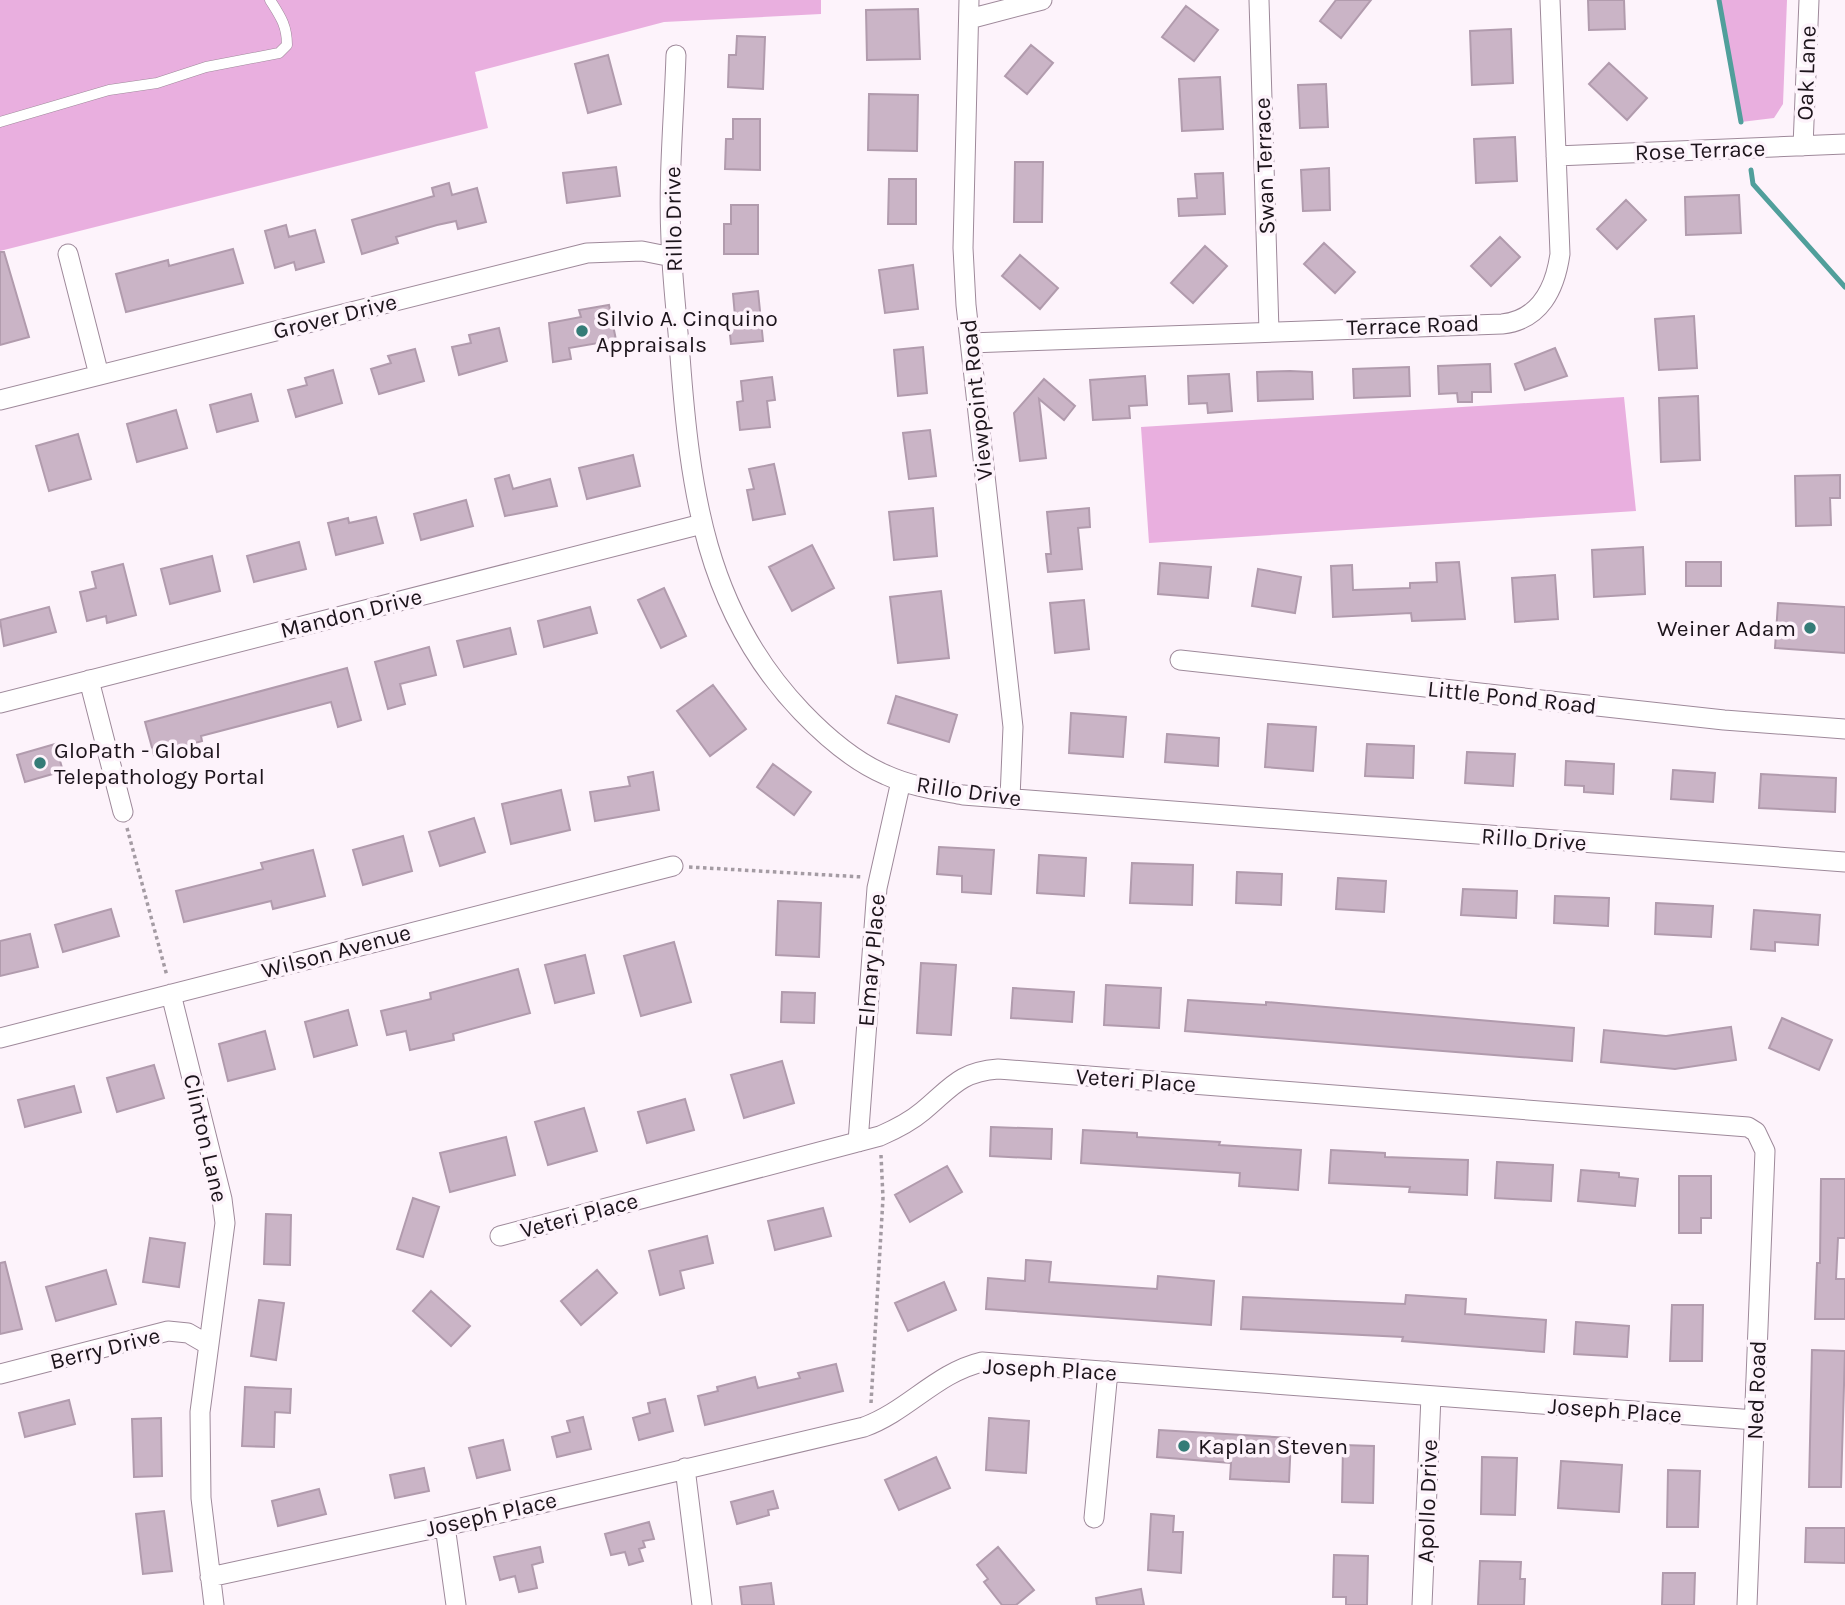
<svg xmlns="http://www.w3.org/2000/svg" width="1845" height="1605" viewBox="0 0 1845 1605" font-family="Karla,sans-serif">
	<rect width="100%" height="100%" fill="#fdf3fb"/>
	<path fill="#e9afdf" d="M0,0H821V14L664,22L475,72L488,128L0,251Z
		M1719,0H1787L1783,104L1774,118L1741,122Z
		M1624,397L1636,511L1149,543L1141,427Z"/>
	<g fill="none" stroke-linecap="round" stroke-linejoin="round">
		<path stroke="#509f9b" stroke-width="5" d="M1719,0L1741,122
			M1751,170L1753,184L1845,287"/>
	</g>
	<path fill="#cab4c6" stroke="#b19bad" stroke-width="2" d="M1336,0H1371L1341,38L1320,21Z
		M1588,0H1624L1625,29L1589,30Z
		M1186,6L1218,30L1194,61L1162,37Z
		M918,9L920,59L867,60L866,10Z
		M1511,29L1513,83L1472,85L1470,31Z
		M737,36L765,37L763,89L728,87L729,55H736Z
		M1031,45L1053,63L1027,94L1005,76Z
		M608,55L621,104L588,113L575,64Z
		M1609,63L1647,98L1627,120L1589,84Z
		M1220,77L1223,129L1182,131L1179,79Z
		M1326,84L1328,127L1300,128L1298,85Z
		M869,94L918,95L917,151L868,150Z
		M733,119H760V170L725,169L726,139H733Z
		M1515,137L1517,181L1476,183L1474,139Z
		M1015,162H1043L1042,222H1014Z
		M616,167L620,196L567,203L563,173Z
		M1329,168L1330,210L1303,211L1301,170Z
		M1223,173L1225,214L1179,216L1178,199L1197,198L1195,174Z
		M889,179H916V224H888Z
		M449,183L452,195L477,188L486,222L458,229L456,221L437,225L396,237L398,243L362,254L352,220L434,196L432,188Z
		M1739,195L1741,233L1686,235L1685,197Z
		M1626,200L1646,220L1617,249L1597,229Z
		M731,205H758V254H724V224H731Z
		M286,225L289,237L315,230L324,262L296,270L294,262L275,268L265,231Z
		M1500,237L1520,257L1491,286L1471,266Z
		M1324,243L1355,272L1335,293L1304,264Z
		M1205,246L1227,266L1193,303L1171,283Z
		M233,249L243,283L126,312L116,274L168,260L169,266Z
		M0,252H4L29,337L0,345Z
		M1020,255L1058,288L1040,309L1002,276Z
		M913,265L918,309L885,313L879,270Z
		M758,291L763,341L731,344L728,316H735L733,294Z
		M609,305L616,340L569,348L571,359L553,362L549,323L581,317L579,310Z
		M1694,316L1697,368L1659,370L1655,319Z
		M499,328L507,361L459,375L452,347L471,343L469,335Z
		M923,347L927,393L898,396L894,350Z
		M1555,348L1567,376L1525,390L1515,364Z
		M415,349L424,381L379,394L371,369L391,363L388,356Z
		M1490,364L1491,392H1472V402H1458L1457,393L1439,394L1438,366Z
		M1409,367L1410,396L1354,398L1353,369Z
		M333,370L342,403L296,417L288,390L307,385L305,378Z
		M1290,371L1312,372L1313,399L1258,401L1257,372Z
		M1229,374L1232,411L1208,413L1207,403L1189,404L1188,376Z
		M1145,376L1147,405L1129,406L1130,418L1093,420L1090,380Z
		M772,377L775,400L767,401L770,427L740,430L737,402L743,401L741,381Z
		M1044,379L1075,406L1064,420L1039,399L1046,458L1020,461L1014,413Z
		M251,394L258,421L217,432L210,405Z
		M1698,396L1700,460L1661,462L1659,398Z
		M176,410L187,448L137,462L127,424Z
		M930,430L936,476L909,479L903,433Z
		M78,434L91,479L49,491L36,446Z
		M633,455L640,486L587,499L579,468Z
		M774,464L785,514L753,520L747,490L754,489L749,469Z
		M509,475L513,489L550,479L557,506L505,516L495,479Z
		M1840,475V498H1830L1831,525L1796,526L1795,476Z
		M466,500L473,526L421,540L414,514Z
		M933,508L937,556L894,560L889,512Z
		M1089,508L1090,527L1078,528L1082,569L1048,572L1046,554H1051L1047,512Z
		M376,517L383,543L336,555L328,523L348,518L349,523Z
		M299,542L306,569L254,582L247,556Z
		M812,545L834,588L792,611L769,567Z
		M1643,547L1645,594L1594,597L1592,550Z
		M212,556L220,591L170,604L161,569Z
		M1459,562L1465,619L1412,621L1411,613L1333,617L1331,566L1352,565L1353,590L1410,588V583L1437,582L1436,563Z
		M1686,562H1721V586H1686Z
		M1160,563L1211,567L1208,598L1158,594Z
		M123,564L136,615L107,623L106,616L87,621L80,592L96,588L92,572Z
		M1258,569L1301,577L1295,613L1252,606Z
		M1555,575L1558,619L1515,622L1512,578Z
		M664,588L686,636L661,648L638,600Z
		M941,591L949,658L898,663L890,597Z
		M1084,600L1089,649L1055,653L1050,603Z
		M1778,603L1845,607V653L1775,648Z
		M49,607L56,632L4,646L0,620Z
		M590,607L597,633L544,647L538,621Z
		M510,628L516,654L464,667L457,641Z
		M429,647L436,675L400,684L405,704L388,709L375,662Z
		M347,668L361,720L338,727L331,702L201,736L202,741L154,755L145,722Z
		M713,685L746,729L710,756L677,711Z
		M896,696L957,715L949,742L888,723Z
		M1071,713L1126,717L1123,757L1069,753Z
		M1268,724L1316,727L1313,771L1265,767Z
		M1167,734L1219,738L1218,766L1165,762Z
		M55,744L63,771L25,782L17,755Z
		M1367,744L1414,746L1413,778L1365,776Z
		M1467,752L1515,754L1513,786L1465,783Z
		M1566,761L1614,764L1613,794L1584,792V786L1565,785Z
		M773,764L811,792L794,815L757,787Z
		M1673,770L1715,773L1713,802L1671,799Z
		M653,772L659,810L595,821L590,792L630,786L628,777Z
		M1761,774L1836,778L1835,812L1759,808Z
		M561,790L570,830L511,844L502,804Z
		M474,818L485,852L440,866L429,832Z
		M403,836L412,871L363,885L353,850Z
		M939,847L994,850L991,894L962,892V876L937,874Z
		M313,850L325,896L273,909L271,901L184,922L176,891L263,869L261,863Z
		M1039,855L1086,858L1084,896L1037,893Z
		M1132,863L1193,865L1192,905L1130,903Z
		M1237,872L1282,874L1281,905L1236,903Z
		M1338,878L1386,881L1384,912L1336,909Z
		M1463,889L1517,891L1516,918L1461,915Z
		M1555,896L1609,898L1608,926L1554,923Z
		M778,901L821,903L819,957L776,955Z
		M1656,903L1713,906L1711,937L1655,934Z
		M111,909L119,936L63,952L55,925Z
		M1754,910L1820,915L1818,945L1775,942V951L1751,949Z
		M30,934L38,967L0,976V941Z
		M674,942L691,1002L641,1016L624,956Z
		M585,955L594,993L555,1003L545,965Z
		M921,963L956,965L951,1035L917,1033Z
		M518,969L530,1013L453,1034L454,1040L410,1050L406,1031L387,1035L381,1011L431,999L430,993Z
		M1106,985L1161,988L1159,1028L1104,1025Z
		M1013,988L1074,992L1072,1022L1011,1018Z
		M782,992L815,993L814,1023L781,1022Z
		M1188,1000L1266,1005V1002L1574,1028L1572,1061L1185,1031Z
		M348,1010L357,1045L314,1057L305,1022Z
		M1782,1018L1832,1040L1819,1070L1769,1048Z
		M1731,1027L1736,1060L1675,1069L1601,1062L1604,1030L1666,1036Z
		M265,1031L275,1069L228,1081L219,1044Z
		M782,1061L794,1103L744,1118L731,1075Z
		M154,1065L164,1098L117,1112L107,1078Z
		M74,1086L81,1112L25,1127L18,1100Z
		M685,1099L694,1130L647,1143L638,1112Z
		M584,1108L597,1151L548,1165L535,1122Z
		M991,1127L1052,1129L1051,1159L990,1156Z
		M1083,1130L1137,1133V1137L1220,1142L1219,1145L1301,1150L1298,1190L1239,1186L1240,1173L1081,1163Z
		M506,1137L515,1175L450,1192L440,1153Z
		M1331,1150L1385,1153V1157L1468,1160L1467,1195L1409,1192L1410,1187L1329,1183Z
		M1497,1162L1553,1165L1551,1201L1495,1198Z
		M947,1166L962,1192L910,1222L895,1195Z
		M1581,1170L1619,1173V1177L1638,1179L1635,1206L1578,1201Z
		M1679,1176H1711V1218H1701V1233H1679Z
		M1821,1179H1845V1238H1838L1836,1279H1845V1319H1815L1817,1263H1820Z
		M413,1198L439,1207L423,1257L397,1249Z
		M823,1208L831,1236L775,1250L768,1221Z
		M266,1214L291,1215L290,1265L264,1264Z
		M707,1236L713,1263L680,1271L684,1288L660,1295L649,1251Z
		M150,1238L185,1243L179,1287L143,1282Z
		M1026,1260L1051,1262L1049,1282L1157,1289L1158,1276L1214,1281L1211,1325L986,1309L988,1278L1025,1281Z
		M5,1262L22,1329L0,1334V1263Z
		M106,1270L116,1304L56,1321L46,1287Z
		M597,1270L617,1293L581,1325L561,1301Z
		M944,1282L956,1310L908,1331L895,1303Z
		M431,1291L470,1326L451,1346L413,1311Z
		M1406,1295L1466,1299L1465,1314L1546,1320L1544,1352L1402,1341L1403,1337L1241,1329L1243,1297L1405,1304Z
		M259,1300L284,1303L276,1360L251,1356Z
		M1672,1305H1703L1702,1361H1670Z
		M1576,1322L1629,1326L1627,1357L1574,1354Z
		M1812,1350L1845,1351L1841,1487H1809Z
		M836,1364L843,1391L705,1425L698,1396L718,1391L717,1387L755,1377L758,1388L800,1378L798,1373Z
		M245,1387L291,1389L290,1413L275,1412L274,1447L242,1446Z
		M665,1399L673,1431L639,1440L633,1418L650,1413L648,1403Z
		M69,1400L75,1424L25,1437L19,1413Z
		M583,1417L591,1449L557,1457L552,1437L570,1432L567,1421Z
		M161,1418L162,1476L134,1477L132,1419Z
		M989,1418L1029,1421L1026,1473L986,1470Z
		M1159,1430L1291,1438L1289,1482L1230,1479L1231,1463L1157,1457Z
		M503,1440L510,1470L477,1478L469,1448Z
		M1343,1445L1374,1446L1373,1503L1342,1502Z
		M936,1457L950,1488L899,1510L885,1480Z
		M1482,1457L1517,1458L1515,1515L1481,1514Z
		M1561,1461L1622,1465L1619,1512L1558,1508Z
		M424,1468L429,1491L395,1498L390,1475Z
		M1668,1470L1700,1471L1698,1527H1667Z
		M319,1489L326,1514L278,1526L272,1501Z
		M773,1491L778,1508L768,1510L769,1515L737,1524L731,1502Z
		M164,1511L172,1571L143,1574L136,1514Z
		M1151,1514L1174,1516L1173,1532H1183L1181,1573L1148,1570Z
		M649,1522L654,1539L643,1541L645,1547L639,1549L643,1561L629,1565L625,1552L611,1555L605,1534Z
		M1806,1528H1845V1563L1805,1562Z
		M540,1547L543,1562L532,1565L537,1588L519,1592L515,1576L500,1580L494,1557Z
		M998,1547L1034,1590L1016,1605H1002L984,1582L988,1579L977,1565Z
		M1334,1555L1368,1556L1367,1605H1346V1597H1333Z
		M1480,1561L1521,1562L1520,1579H1525L1524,1605H1478Z
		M1663,1573H1695L1694,1605H1662Z
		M771,1583L774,1605H742L740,1587Z
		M1141,1589L1144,1605H1097L1096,1598Z"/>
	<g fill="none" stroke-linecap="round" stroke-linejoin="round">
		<defs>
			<path id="lane" d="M0,122L109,90L157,83L206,67L279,53L287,45C287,25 280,16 270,0"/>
			<path id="street" d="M969,0L963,248L966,305L1013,727L1010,798
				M1259,0L1269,331
				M969,19L1042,0
				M676,55C674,116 668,178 671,240C672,278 677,317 680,356C690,489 705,611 802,712C826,737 853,761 886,775C910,786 937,790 963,795L1845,862
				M1803,146L1809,0
				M1556,156L1845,144
				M68,254L99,375
				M970,343L1502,324C1540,320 1555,289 1560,254L1550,0
				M0,400L587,253L642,251L672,257
				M1180,660L1724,720L1845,729
				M89,680L123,812
				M0,703L702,524
				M171,994L222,1199L225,1223L200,1412L201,1498L214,1605
				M0,1038L673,866
				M858,1142L877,888L901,781
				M500,1236L880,1136C896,1129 910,1122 923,1111C951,1088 959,1072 998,1069L1748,1127L1756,1132L1765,1151L1747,1605
				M0,1374L168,1331L188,1333L207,1344
				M685,1468L702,1605
				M1094,1518L1108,1371
				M445,1526L456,1605
				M210,1577L445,1526L864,1427C908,1411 936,1373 982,1362L1755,1420
				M1422,1605L1431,1396"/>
		</defs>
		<use href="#lane" stroke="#9e899a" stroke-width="11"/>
		<use href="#street" stroke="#9e899a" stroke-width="21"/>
		<path stroke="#a49ba3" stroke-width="3.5" stroke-dasharray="3.5 3.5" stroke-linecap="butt" d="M127,828L167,976
			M689,867L863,877
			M871,1403L883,1198L881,1155"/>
		<use href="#lane" stroke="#fff" stroke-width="10"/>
		<use href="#street" stroke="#fff" stroke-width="19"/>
	</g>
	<g fill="#347c77" stroke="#fdf3fb" stroke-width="2.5">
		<circle cx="582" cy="331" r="7"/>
		<circle cx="1810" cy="628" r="7"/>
		<circle cx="40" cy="763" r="7"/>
		<circle cx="1184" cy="1446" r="7"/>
	</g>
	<g text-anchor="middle" stroke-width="7" stroke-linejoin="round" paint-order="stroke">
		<g font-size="23" fill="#1c141b" stroke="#fdf3fb">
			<text transform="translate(1806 73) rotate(-88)" y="8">Oak Lane</text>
			<text transform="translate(1700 150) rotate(-2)" y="8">Rose Terrace</text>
			<text transform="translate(1264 166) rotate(-92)" y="8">Swan Terrace</text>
			<text transform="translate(673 219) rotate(-91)" y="8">Rillo Drive</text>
			<text transform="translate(335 316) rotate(-14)" y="8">Grover Drive</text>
			<text transform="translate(1413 325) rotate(-2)" y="8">Terrace Road</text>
			<text transform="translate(976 400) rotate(-96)" y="8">Viewpoint Road</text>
			<text transform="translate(351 613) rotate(-14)" y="8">Mandon Drive</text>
			<text transform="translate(1512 697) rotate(6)" y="8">Little Pond Road</text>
			<text transform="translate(969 791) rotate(8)" y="8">Rillo Drive</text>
			<text transform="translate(1534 839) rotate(4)" y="8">Rillo Drive</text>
			<text transform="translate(336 951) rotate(-15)" y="8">Wilson Avenue</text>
			<text transform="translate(871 960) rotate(-85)" y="8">Elmary Place</text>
			<text transform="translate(1136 1080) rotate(4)" y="8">Veteri Place</text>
			<text transform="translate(206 1138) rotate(77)" y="8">Clinton Lane</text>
			<text transform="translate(579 1215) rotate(-15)" y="8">Veteri Place</text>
			<text transform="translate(105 1348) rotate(-14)" y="8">Berry Drive</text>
			<text transform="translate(1050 1369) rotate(3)" y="8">Joseph Place</text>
			<text transform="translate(1756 1390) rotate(-88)" y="8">Ned Road</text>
			<text transform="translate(1615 1410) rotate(4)" y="8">Joseph Place</text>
			<text transform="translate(1427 1501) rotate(-88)" y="8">Apollo Drive</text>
			<text transform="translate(491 1514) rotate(-13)" y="8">Joseph Place</text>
		</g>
		<g font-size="23" fill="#1c141b" stroke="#fdf3fb" text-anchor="start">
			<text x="596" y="326">Silvio A. Cinquino<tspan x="596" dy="26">Appraisals</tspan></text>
			<text x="1796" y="636" text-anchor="end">Weiner Adam</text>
			<text x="54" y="758">GloPath - Global<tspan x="54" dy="26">Telepathology Portal</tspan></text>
			<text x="1198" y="1454">Kaplan Steven</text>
		</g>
	</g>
</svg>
